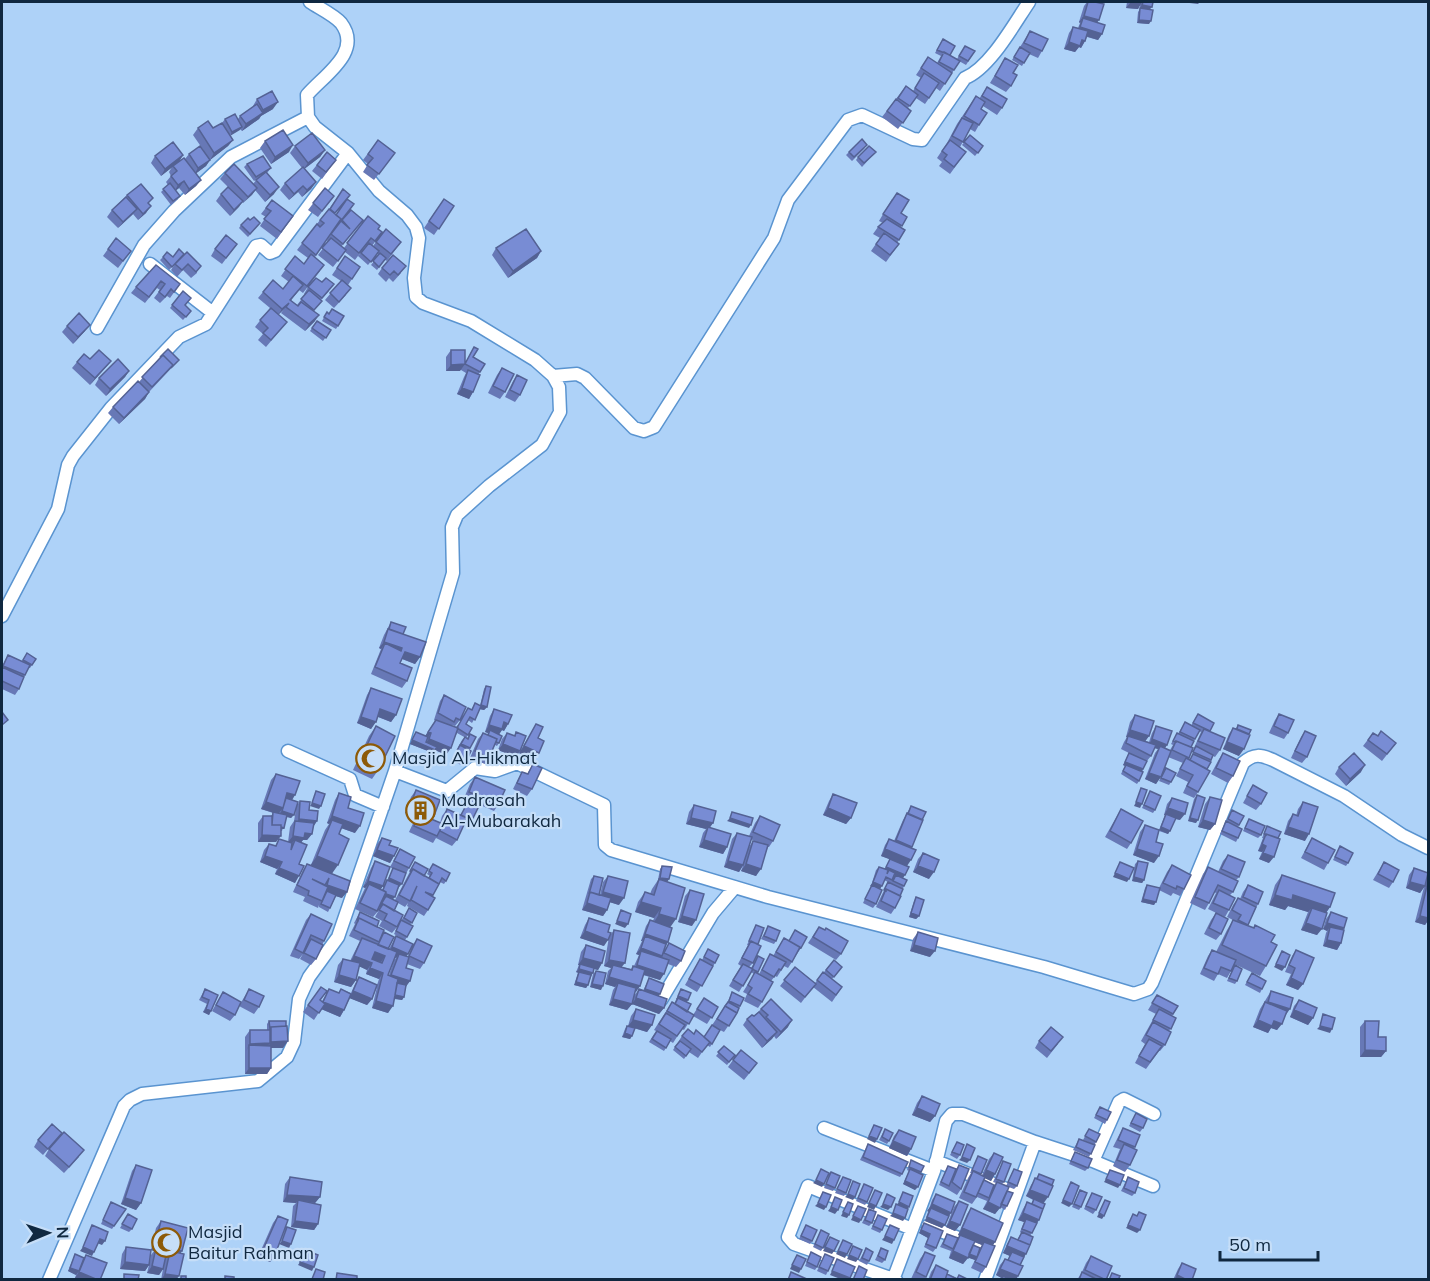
<svg xmlns="http://www.w3.org/2000/svg" width="1430" height="1281" viewBox="0 0 1430 1281" font-family="Mulish,sans-serif">
	<rect width="100%" height="100%" fill="#aed2f8"/>
	<g fill="none" stroke-linecap="round" stroke-linejoin="round">
		<defs>
			<path id="minor" d="M150,264L213,313
				M97,328L144,245L174,211L231,157L308,117
				M553,376L577,374L585,378L634,428L644,431L654,427L774,238L788,200L848,120L862,115L913,139L922,140L965,78C990,68 1014,24 1029,2
				M2,616L58,509L68,465L73,456L111,408L179,337L206,324L256,246L261,245L270,253L275,251L348,153
				M288,751L350,779L355,795L383,807
				M395,771L447,791L475,768L495,771L517,763L604,805L605,845L611,850L768,897L1044,967L1134,994L1148,989L1152,983L1243,763C1254,753 1261,755 1273,760L1344,796L1402,835L1428,848
				M661,1000L713,913L735,887
				M824,1128L934,1171
				M936,1161L1016,1193
				M1093,1161L1153,1186
				M928,1226L994,1252
				M49,1280L124,1106L130,1100L142,1094L258,1081L287,1057L294,1042L299,999L309,977L338,937L395,771L453,573L452,527L457,515L489,486L542,445L560,412L559,387L553,376L535,360L471,321L423,303L416,297L414,278L419,238L416,227L407,215L379,191L348,153L315,127L308,117L307,95C324,75 363,52 341,23C334,15 319,8 310,2
				M893,1280L934,1171L946,1121L952,1114H963L1035,1142L1093,1161L1119,1102L1124,1099L1154,1114
				M896,1280L794,1244L788,1237L808,1186L912,1229
				M985,1280L1035,1142"/>
		</defs>
		<use href="#minor" stroke="#5a94d0" stroke-width="15"/>
		<use href="#minor" stroke="#fff" stroke-width="12"/>
	</g>
	<path fill="#6778b6" fill-rule="evenodd" d="M1087,2H1095L1097,22L1102,34L1098,40L1087,37L1085,41L1081,48L1079,47L1075,52L1064,49L1069,33L1073,27L1078,28L1080,23L1079,22L1084,6Z
		M1127,2H1153L1150,9L1149,24L1137,23L1138,12L1140,9V5L1138,9L1126,8Z
		M1030,31L1042,51L1038,58L1029,54L1022,66L1012,60Z
		M943,39L950,55L957,59L965,46L975,51L966,65L959,61L954,70L940,91L936,88L925,104L916,98L908,108L911,111L898,129L882,117L906,86L913,91L921,78L916,75L928,57L937,63L941,56L935,53Z
		M1005,58L1011,86L1006,92L990,83Z
		M987,87L1002,108L997,115L983,106L981,109L979,125L975,132L970,129L960,147L966,152L950,174L939,166L942,162L937,158L947,143L957,124L976,96L979,99Z
		M257,99L273,109L261,116L259,119L242,131L240,129L230,135L233,140L228,146L210,160L206,166L196,173L201,180L196,186L185,195L179,188L176,190L178,199L171,205L161,192L168,185L166,182L171,176L169,172L172,167L161,176L151,163L155,156L183,155L179,161L185,159L189,154L204,151L193,135L198,128H213L222,123L225,119H238L240,116L253,107V106Z
		M970,135L983,146L975,156L962,145Z
		M378,140L395,153L374,180L363,172L368,164L363,160Z
		M265,141L289,152L271,164L260,148Z
		M295,146L325,150L320,157L304,169L316,182L311,189L302,197L298,192L289,200L280,190L285,183L302,168L290,153Z
		M865,148L852,161L846,155L849,152Z
		M327,152L336,160L322,179L312,171Z
		M873,155L862,167L856,160L858,157Z
		M247,164L271,168L267,173L274,194L265,202L255,190L243,203L242,202L230,216L216,201L221,194L228,187L220,179L225,173L253,184L257,179L254,181L244,167Z
		M325,188L334,196L318,217L308,210Z
		M343,189L350,195L335,214L337,225L315,257L320,271L303,293L299,290L291,300L297,305L305,295L304,294L308,287L329,291L321,300L314,311L315,321L305,331L281,313L284,309L278,315L282,328L266,347L258,340L263,334L255,327L270,308L258,298L263,292L283,289L289,282L281,276L295,256L304,264L308,258L297,250L320,220L329,209Z
		M127,195L149,204L146,213L138,220L133,214L118,228L107,217L112,210Z
		M444,199L454,206L434,235L424,228Z
		M892,199L901,213L907,217L900,228L905,230L897,243L899,244L886,262L871,251L880,238L873,234L878,227L883,223L879,221Z
		M272,200L293,216L277,239L260,226L266,217L261,214Z
		M351,210L358,226L341,247L344,248L368,216L378,229L382,232L372,246H373L386,229L401,242L387,261L385,260L377,270L371,265L379,255L377,254L368,265L358,256L367,245H366L355,260L345,252L333,267L318,255L328,242L327,240L331,234Z
		M260,223L248,237L239,228L241,225Z
		M237,244L222,264L211,256L215,249Z
		M496,248L541,251L537,258L508,278L492,255Z
		M108,249L131,251L118,268L103,256Z
		M187,252L197,273L191,278L183,270L177,277L171,270L175,264L169,270L160,260L163,257H173L178,260Z
		M345,256L352,279L348,285L346,295L334,308L325,300L341,281L332,275Z
		M156,265L180,284L170,298L167,296L160,303L154,298L160,290L157,288L145,303L131,293L136,287Z
		M382,268L401,273L393,282L389,278L386,282L378,274Z
		M183,291L185,306L191,311L183,320L170,308Z
		M327,312L329,314L344,316L336,329L322,321Z
		M317,321L331,330L323,341L310,331Z
		M67,326L85,331L73,344L62,332Z
		M474,347L473,357L485,364L478,375L473,392L469,399L457,394L464,377L466,373L461,370L446,371V357L451,350L465,363Z
		M160,357L179,360L149,392L145,399L119,424L108,413L113,407L139,382Z
		M90,359L111,361L106,367L90,385L72,368L77,362Z
		M502,368L505,392L500,399L488,393L497,375Z
		M129,371L125,377L106,396L95,385L99,378Z
		M517,375L520,395L515,402L505,397L513,381Z
		M391,622L403,634L420,657L415,664L402,659L400,663L407,681L402,688L371,674L381,649L379,648L384,635Z
		M27,653L36,659L30,668H28L19,689L15,695L2,689V666L8,655L22,661Z
		M486,686L487,707L484,710L480,709L472,723L468,720L466,724L468,735L466,738H467L470,734V748L465,763L463,766L451,760L462,740L465,737L466,738L457,733L446,755L435,750L433,753L410,744L416,732L425,736L435,721L434,720L440,701L444,695L460,720L455,726L452,725L451,726L456,727L471,710L475,703L480,706L484,689Z
		M371,688L396,715L391,722L378,717L371,729L357,723L367,695Z
		M494,709L508,724L504,731L502,730L499,734V743L497,746L495,745L489,758L485,764L470,758L478,739L483,733L487,735L488,733L485,732L490,716Z
		M1198,714L1210,731L1220,750L1215,757L1213,756L1198,792L1194,798L1183,793L1188,782L1176,776L1183,763L1168,757L1156,784L1145,779L1155,753L1158,749L1154,748L1151,756L1146,762L1142,772L1139,781L1137,784L1121,774L1125,766L1123,765L1129,753L1121,749L1124,742L1127,737H1126L1130,722L1135,715L1149,736L1145,741L1149,742L1152,733L1156,726L1167,745L1165,748L1170,750L1173,745L1171,744L1177,733L1178,734L1185,722L1191,726ZM1199,731L1201,732L1194,748H1195L1190,760L1188,759L1193,748L1191,747Z
		M1279,714L1288,733L1284,739L1269,733L1275,720Z
		M536,724L538,738L535,760L519,753Z
		M1238,725L1239,756L1223,749L1229,734L1233,728H1236Z
		M376,726L379,769L372,779L353,770L369,736Z
		M1305,731L1307,757L1302,763L1291,758L1301,737Z
		M516,732V757L498,750L502,739L507,733L514,736Z
		M1373,733L1378,736L1396,743L1382,761L1363,746Z
		M1223,753L1233,776L1228,783L1211,774L1219,759Z
		M533,764L532,789L527,796L513,789L518,779L522,772L527,774Z
		M1339,767L1361,772L1346,786L1335,774Z
		M1166,768L1171,782L1169,785L1159,781Z
		M276,774L296,807L300,801L317,821L313,827L312,834L307,840H303L301,842L299,864L295,883L275,874L277,869L260,862L264,850L269,844L275,846L279,839L288,842L290,827L294,821L296,809L291,818L286,817L282,831H281L276,842H258V823L263,816H271L273,813L261,809L271,780Z
		M475,777L498,805L494,811L464,798L470,784Z
		M1253,785L1261,804L1256,810L1243,803Z
		M416,790L431,819L440,823L442,816L447,809L471,822L468,825L465,823L457,840L452,846L436,838L433,843L409,832L416,817L405,813L411,797Z
		M1150,791L1155,810L1153,813L1142,808Z
		M339,793L348,808L355,833L341,828L339,834L332,874L342,898L336,896L328,912L319,907V905L318,908L303,901L305,897L293,892L303,870L307,864L311,865L325,830L329,824L327,823L335,800Z
		M833,794L851,818L846,824L823,815L829,801Z
		M1197,795L1196,823L1188,821L1194,799Z
		M1210,797L1215,824L1210,830L1198,827L1205,804Z
		M1172,798L1180,820L1175,819L1168,834L1159,831L1156,842L1154,863L1133,855L1140,832L1145,825L1159,830L1165,815H1164L1167,804Z
		M1303,802L1305,841L1284,834L1288,821L1293,814L1296,816L1298,809Z
		M694,805L713,823L710,827L727,847L723,854L699,847L703,833L706,829L686,824L689,812Z
		M911,806L912,847L903,878L904,886L895,908L891,914L876,907L888,882L884,880L880,889L876,904L873,908L863,903L871,886L876,870L879,867L885,869L890,859L881,856L885,845L889,839L894,841L903,820Z
		M1121,809L1131,843L1127,849L1105,837Z
		M1232,810L1244,816L1238,827V838L1236,842L1220,834Z
		M760,816L773,841L769,847H768L756,876L741,871L743,866L739,872L724,867L732,839L737,833L749,836L755,823ZM751,839L756,842L753,841L749,847Z
		M1249,819L1261,835L1258,838L1243,831Z
		M1267,826L1269,863L1259,859L1262,852L1258,851L1263,838H1262Z
		M382,838L389,845L394,856L390,863L373,856L377,844Z
		M1312,838L1328,863L1324,870L1301,858L1308,845Z
		M1340,846L1348,863L1346,866L1333,860Z
		M400,849L409,868L399,887L393,899L395,900L415,862L424,876L429,878L430,876L427,874L433,864L446,881L444,884L440,882L432,896L428,910L424,916L407,906L408,903L405,907L398,903L394,911L397,927L392,933L379,926L382,921L375,917L379,910L373,917L355,909L365,888L363,887L371,868L375,861L383,886L381,889L382,890L393,869L390,867Z
		M923,853L929,879L913,872L918,859Z
		M1228,855L1239,877L1236,880L1233,892L1230,895L1229,910L1225,917L1208,909L1216,893L1214,892L1209,903L1205,910L1190,903L1203,874L1208,867L1218,872L1223,861Z
		M1138,861L1144,880L1142,883L1132,881L1135,864Z
		M1384,862L1393,882L1389,888L1373,880Z
		M1172,865L1184,889L1180,896L1173,893L1171,896L1159,890L1154,905L1141,902L1145,888L1147,885L1159,888L1167,872Z
		M662,866L669,879L667,882L670,927L668,942L661,957L669,943L681,961L676,967L668,964L660,980L643,975L640,986L635,992L634,996L639,989L643,991L649,978L664,1008L659,1014L632,1004L627,1010L609,1005L613,990L615,987L605,984L608,971L611,968L604,966L609,937L614,930L622,967L631,969L633,966H634L639,955L636,954L642,941H641L646,926L650,920L653,921L654,918L635,912L638,902L645,892L650,894L652,889L658,880L660,869Z
		M1414,868L1427,880L1428,877V925L1427,924L1428,921L1425,925L1415,922L1424,887L1420,893L1406,888L1409,875Z
		M1282,875L1330,907L1326,913L1317,935L1301,930L1308,912L1288,906L1285,910L1269,905L1275,885Z
		M594,876L600,895L603,882L608,876L619,905L610,902L607,910L603,916L582,910L591,879Z
		M1248,885L1258,904L1247,926L1253,928L1255,925L1271,942L1266,966L1260,976L1234,964L1231,971L1227,978L1218,974L1214,981L1200,974L1208,956L1212,950L1216,952L1227,930L1233,920L1235,921L1227,917L1233,905L1238,898L1240,899L1243,892Z
		M690,890L692,926L678,922L685,896Z
		M916,897L919,916L916,919L909,917L914,901Z
		M409,908L417,913L410,925L407,937L405,940L406,956L408,957L413,945L417,939L424,963L420,969L407,964L406,968L410,981L406,986L404,997L402,1000L394,999L388,1013L372,1008L377,987L372,999L367,1005L350,998L344,1010L340,1017L321,1009L314,1020L303,1012L321,987L320,1000L322,1001L329,989L338,993L341,989L351,993L355,984L359,977L377,985L379,979L366,974L367,970L359,966L356,980L351,987L334,982L338,965L343,959L350,961L360,941L349,936L355,924L354,923L360,912L377,927L382,935L389,949L396,936L404,940L394,934L399,924ZM395,957L396,958L394,960L389,975H388Z
		M1331,912L1344,928L1341,943L1337,950L1323,946L1326,933L1327,931L1323,929L1326,919Z
		M1216,913L1221,934L1216,940L1204,934L1211,920Z
		M311,914L324,941L316,959L311,965L300,959L303,954L299,959L290,956L306,920Z
		M589,918L604,946L580,938L585,925Z
		M756,925L758,944L753,963L749,967L751,968L758,956L764,959L757,973L759,974L770,954L773,956L784,938L801,948L788,968L784,966L777,977L775,976L771,981L762,1002L758,1008L744,1001L747,994L743,992L754,974L751,972L739,992L729,986L741,966L738,964L748,945H747Z
		M768,926L776,941L774,944L761,939Z
		M819,927L841,954L836,960L808,943Z
		M918,932L930,957L910,951L913,939Z
		M586,945L602,963L598,970L594,969L588,985L586,988L574,985L578,973L576,972L579,965H578L581,952Z
		M708,949L715,963L697,992L685,985L696,966L700,959L702,960Z
		M1296,950L1303,984L1298,990L1286,985L1291,974L1285,972L1292,956Z
		M834,960L842,967L832,979L842,987L832,1002L813,987L801,1003L780,986L795,967L815,983Z
		M1233,968L1237,981L1235,984L1227,981Z
		M596,971L601,990L590,987L593,974Z
		M1252,973L1262,989L1260,993L1245,985Z
		M205,989L218,995L209,1015L203,1012L207,1004L199,1000Z
		M249,989L259,1007L254,1014L239,1006Z
		M681,989L688,1000L687,1002V1012L693,1015L704,998L718,1007L707,1024L693,1016L684,1030L682,1029L673,1043L670,1041L664,1051L649,1042L656,1031L654,1030L672,1002L674,1004Z
		M1271,991L1285,1016L1277,1030L1271,1028L1268,1033L1253,1027L1260,1009Z
		M223,992L235,1015L230,1021L212,1011Z
		M732,992L744,998L737,1013L724,1032L720,1030L710,1047L707,1045L698,1058L689,1052L684,1059L673,1050L682,1036L694,1034L704,1037L727,1003Z
		M1157,995L1178,1006L1172,1016L1176,1018L1169,1031L1165,1045L1160,1051H1159L1146,1069L1135,1063L1145,1044L1141,1041L1156,1014L1148,1010Z
		M1299,1000L1313,1018L1308,1025L1290,1017L1294,1006Z
		M636,1009L652,1025L647,1032L630,1027L632,1036L630,1039L622,1037L625,1029L627,1026H628L631,1016Z
		M761,1009L788,1027L776,1039L774,1036L762,1048L743,1025L747,1019L754,1016Z
		M269,1021L283,1048H271V1068L267,1074H245V1037L250,1030H267V1024Z
		M1365,1021L1378,1037L1386,1051L1381,1057H1360V1027Z
		M1039,1041L1058,1044L1047,1058L1035,1048Z
		M724,1046L735,1055L727,1065L716,1056Z
		M733,1060L752,1070L744,1080L728,1067Z
		M922,1096L935,1116L930,1122L912,1115L917,1103Z
		M1100,1107L1107,1120L1105,1124L1094,1118Z
		M1136,1113L1143,1128L1140,1132L1129,1126Z
		M1123,1128L1140,1135L1134,1149L1130,1165L1125,1172L1113,1166L1120,1149L1113,1147L1119,1135Z
		M885,1129L889,1141L887,1144L879,1140Z
		M1089,1129L1096,1142L1089,1157L1073,1150L1079,1139L1091,1143L1083,1140Z
		M899,1130L911,1149L907,1156L889,1148L894,1136Z
		M62,1133L43,1155L34,1147L38,1140Z
		M957,1142L960,1155L957,1159L950,1155Z
		M868,1144L902,1174L900,1177L860,1160Z
		M49,1149L79,1157L64,1173L45,1156Z
		M1075,1152L1088,1168L1085,1171L1069,1164Z
		M994,1153L995,1174L991,1181L985,1178L984,1180L994,1185L996,1183L993,1182L1003,1161L1004,1182L1002,1184L1007,1191V1206L1005,1210L1000,1207L995,1214L983,1209L987,1201L977,1197L972,1204L959,1198L968,1178L971,1173H970L978,1156L987,1160L980,1175H982L989,1159Z
		M911,1160L921,1172L915,1190L903,1184L909,1171L907,1170Z
		M136,1165L141,1203L136,1210L121,1204L132,1171Z
		M959,1165L961,1189L957,1195L947,1189L939,1185L948,1166L956,1169Z
		M1014,1169L1017,1186L1014,1189L1006,1186Z
		M831,1172L835,1188L833,1191L824,1188Z
		M1039,1174L1043,1203L1039,1220L1030,1236L1016,1280H1001L1002,1278L996,1275L1000,1265L1005,1259L1008,1260L1010,1256L1003,1253L1007,1244L1011,1237L1017,1240L1021,1233L1020,1232L1024,1222L1018,1220L1023,1209L1027,1202L1031,1204L1033,1200L1026,1196L1031,1185Z
		M290,1177L320,1197L315,1203L318,1224L314,1230L291,1227L293,1206L296,1203L283,1202L285,1184Z
		M843,1177L846,1193L844,1196L835,1193Z
		M1128,1177L1135,1193L1132,1196L1121,1191Z
		M864,1184L867,1202L865,1205L856,1201Z
		M1080,1190L1081,1207L1079,1210L1072,1207Z
		M1092,1193L1096,1210L1093,1214L1084,1209Z
		M936,1194L951,1213L942,1228L925,1221L932,1200Z
		M959,1201L960,1225L955,1231L946,1227L954,1207Z
		M111,1202L126,1209L112,1229L101,1224Z
		M971,1208L995,1242L993,1245L986,1267L982,1273L971,1268L975,1260L968,1257L963,1264L949,1258L951,1251L940,1247L947,1234L958,1238L960,1236L958,1235L967,1214ZM974,1242L982,1245L980,1248L973,1245Z
		M869,1209L872,1223L869,1226L862,1223Z
		M128,1214L132,1229L129,1232L120,1228Z
		M878,1215L882,1230L880,1233L871,1229Z
		M278,1216L275,1255L270,1262L258,1257L273,1223Z
		M161,1221L180,1253L176,1280H161L163,1269L159,1275L147,1273L149,1265L145,1271L120,1269L122,1254L126,1247L151,1250L156,1228ZM151,1250L154,1251L151,1255L150,1262Z
		M924,1223L936,1248L933,1252L924,1247L928,1238L919,1233Z
		M806,1225L812,1241L810,1244L799,1239Z
		M821,1230L823,1248L821,1251L813,1247Z
		M866,1248L869,1261L867,1265L859,1261Z
		M881,1248L885,1260L882,1263L875,1260Z
		M811,1252L817,1267L815,1270L805,1266Z
		M925,1252L926,1277L924,1280L911,1279L920,1259Z
		M75,1254L84,1258L86,1255L100,1280H77L75,1278L76,1275L68,1271Z
		M825,1254L828,1271L826,1275L817,1271Z
		M1091,1256L1106,1280H1077L1082,1272L1086,1263Z
		M1182,1263L1192,1280H1173L1178,1269Z
		M936,1265L947,1274L957,1278L959,1275L967,1280H928L931,1272Z"/>
	<path fill="#546294" d="M1131,2H1142L1138,9L1126,8Z
		M1181,2H1200L1198,4Z
		M1142,5L1152,7L1149,10L1140,8Z
		M1084,16L1099,20L1094,27L1083,18L1080,23L1079,22Z
		M1139,20L1151,21L1149,24L1137,23Z
		M1080,27L1102,34L1098,40L1076,33Z
		M1082,40L1085,41L1081,48L1079,47L1075,52L1064,49L1069,42Z
		M278,102L273,109L261,116L259,119L242,131L246,124L261,114L263,110Z
		M242,127L240,130L230,136L232,132Z
		M233,140L228,146L210,160L214,153Z
		M293,145L289,152L271,164L275,157Z
		M325,150L320,157L303,170L308,163Z
		M183,155L179,162L161,176L165,169Z
		M210,160L206,166L194,175L198,168Z
		M201,180L196,186L185,195L189,189Z
		M184,181L179,188L174,192L178,185Z
		M316,182L311,189L302,197L307,190Z
		M303,186L298,192L289,200L294,194Z
		M279,187L274,194L265,202L270,195Z
		M257,188L252,195L243,203L248,197Z
		M243,201L239,207L230,216L234,210Z
		M151,206L146,213L138,220L143,214Z
		M137,209L132,215L118,228L123,222Z
		M541,251L537,258L508,278L513,271Z
		M303,285L284,309L278,315L282,309Z
		M319,315L315,321L305,331L309,324Z
		M90,325L85,331L73,344L78,337Z
		M111,361L106,367L90,385L95,378Z
		M465,364L460,371H446L451,365Z
		M129,371L125,377L106,396L110,389Z
		M462,388L473,392L469,399L457,394Z
		M149,392L145,399L119,424L124,418Z
		M384,642L402,648L397,655L385,643L381,649L379,648Z
		M405,652L420,657L415,664L400,658Z
		M481,705L487,707L484,710L479,709Z
		M380,709L396,715L391,722L376,716Z
		M361,717L376,722L371,729L357,723Z
		M504,722L508,724L504,731L502,730L498,736L490,730L488,733L485,732L489,725Z
		M1130,730L1149,736L1144,743L1126,737Z
		M428,732L431,733L426,740L423,739Z
		M429,739L451,748L446,755L435,750L433,753L410,744L412,740L424,745Z
		M1152,739L1167,745L1163,751L1160,746L1158,749L1148,746Z
		M1227,742L1244,749L1239,756L1223,749Z
		M503,744L520,751L516,757L498,750Z
		M524,746L539,753L535,760L519,753Z
		M1125,762L1143,769L1141,773L1123,765Z
		M1365,765L1361,772L1346,786L1350,779Z
		M1149,773L1161,777L1156,784L1145,779Z
		M287,793L295,795L291,802L285,800Z
		M266,802L283,808L278,814L261,809Z
		M1136,802L1142,804L1140,808L1134,806Z
		M312,803L321,806L319,809L310,806Z
		M410,806L434,816L429,822L419,814L416,817L405,813Z
		M828,808L851,818L846,824L823,815Z
		M1168,808L1185,814L1180,820L1164,815Z
		M282,811L294,815L291,818L279,814Z
		M332,816L360,826L355,833L330,824L332,820L329,824L327,823Z
		M691,818L713,823L708,830V827L706,829L686,824Z
		M730,818L751,825L749,828L727,821Z
		M1190,818L1198,820L1196,823L1188,821Z
		M299,819L317,821L313,827L294,826Z
		M1203,820L1215,824L1210,830L1198,827Z
		M1161,827L1170,831L1168,834L1159,830Z
		M1288,827L1309,834L1305,841L1284,834Z
		M305,833L312,834L307,840H303L300,844L295,840L292,843L288,842L293,836Z
		M262,835L281,836L276,842H258Z
		M704,840L727,847L723,854L699,847Z
		M896,840L912,847L907,853L892,846Z
		M1262,844L1266,846L1262,852L1258,851Z
		M885,849L911,860L907,866L881,856Z
		M1137,849L1159,856L1154,863L1133,855Z
		M377,850L394,856L390,863L373,856Z
		M1263,853L1274,857L1269,863L1259,859Z
		M265,856L282,862L277,869L260,862Z
		M317,856L338,865L331,875L310,866Z
		M728,861L743,865L739,872L724,867Z
		M746,864L761,869L756,876L741,871Z
		M918,866L934,872L929,879L913,872Z
		M886,867L905,875L903,878L884,870Z
		M279,868L299,876L295,883L275,874Z
		M1115,873L1129,879L1127,882L1113,877Z
		M1134,877L1144,880L1142,883L1132,881Z
		M389,878L402,884L399,887L387,882Z
		M660,878L669,879L667,882L658,881Z
		M368,881L383,886L378,893L369,884L365,888L363,887Z
		M873,882L882,886L880,889L870,886Z
		M1410,882L1425,886L1420,893L1406,888Z
		M327,885L347,892L342,898L322,892Z
		M382,892L395,897L392,900L380,896Z
		M603,892L624,898L619,905L599,899Z
		M1275,895H1293L1330,907L1323,917L1312,908L1308,912L1288,906L1285,910L1269,905Z
		M1143,899L1156,902L1154,905L1141,902Z
		M641,902L661,908L654,918L635,912Z
		M587,903L607,910L603,916L582,910Z
		M911,913L919,916L916,919L909,917Z
		M659,914L676,919L669,929L653,924Z
		M682,916L696,920L692,926L678,922Z
		M1420,916L1428,918V920L1425,925L1415,922Z
		M617,921L628,924L625,928L615,924Z
		M1306,923L1322,929L1317,935L1301,930Z
		M1327,923L1344,928L1340,935L1330,927L1327,931L1323,929Z
		M585,931L608,940L604,946L580,938Z
		M645,934L668,942L663,949L645,936L642,941H641Z
		M1327,940L1341,943L1337,950L1323,946Z
		M914,945L935,951L930,957L910,951Z
		M392,947L408,954L403,961L399,954L396,958L387,954Z
		M641,948L662,956L657,962L641,951L639,955L636,954Z
		M375,952L385,956L381,962L371,959Z
		M354,956L372,963L367,970L350,962Z
		M583,958L602,963L598,970L578,965Z
		M609,960L625,963L620,969L613,965L611,968L604,966Z
		M1276,964L1285,967L1282,971L1274,967Z
		M637,965L664,974L660,980L632,971Z
		M370,968L383,973L379,979L366,974Z
		M579,969L593,973L591,976L576,972Z
		M339,975L356,980L351,987L334,982Z
		M391,975L410,981L405,988L387,981Z
		M609,977L640,986L636,992L617,987L618,983L615,987L605,984Z
		M1291,978L1303,984L1298,990L1286,985Z
		M576,982L588,985L586,988L574,985Z
		M592,984L603,986L601,990L590,987Z
		M645,989L660,994L658,997L643,992Z
		M353,991L372,999L367,1005L349,998Z
		M394,995L404,997L402,1000L392,998Z
		M678,996L688,1000L686,1003L676,999Z
		M636,998L664,1008L659,1014L632,1004L627,1010L609,1005L613,999L632,1004Z
		M376,1001L393,1006L388,1013L372,1008Z
		M323,1002L344,1010L340,1017L319,1008Z
		M1268,1002L1290,1009L1285,1016L1263,1008Z
		M206,1009L211,1011L209,1015L203,1012Z
		M1294,1010L1313,1018L1308,1025L1290,1017Z
		M633,1020L652,1025L647,1032L628,1026Z
		M792,1020L788,1027L776,1039L781,1032Z
		M1258,1020L1274,1021L1282,1024L1277,1030L1271,1028L1268,1033L1253,1027Z
		M1320,1026L1332,1029L1330,1033L1317,1029Z
		M777,1032L772,1039L762,1048L767,1041Z
		M625,1033L632,1036L630,1039L622,1037Z
		M288,1041L283,1048H267L271,1042Z
		M270,1043L265,1050L249,1045L246,1051L250,1044Z
		M1365,1050L1386,1051L1381,1057H1360Z
		M249,1068H271L267,1074H245Z
		M917,1108L935,1116L930,1122L912,1115Z
		M869,1136L877,1139L875,1143L867,1139Z
		M893,1141L911,1149L907,1156L889,1148Z
		M962,1157L970,1160L967,1163L959,1160Z
		M986,1170L995,1174L991,1181L982,1177Z
		M1106,1179L1120,1185L1118,1188L1104,1182Z
		M816,1180L824,1184L822,1187L813,1183Z
		M905,1181L918,1187L915,1190L903,1184Z
		M1030,1190L1048,1197L1043,1204L1026,1196Z
		M848,1194L855,1197L853,1200L845,1197Z
		M287,1195L320,1197L315,1203L298,1200L296,1203L283,1202Z
		M125,1198L141,1203L136,1210L121,1204Z
		M1063,1200L1072,1204L1069,1207L1061,1203Z
		M899,1202L909,1207L906,1210L896,1206Z
		M988,1202L1000,1208L995,1214L983,1209Z
		M818,1203L826,1207L824,1210L815,1206Z
		M869,1203L876,1206L874,1210L867,1207Z
		M883,1204L891,1207L888,1210L880,1207Z
		M932,1204L951,1213L946,1219L931,1208L929,1212L927,1211Z
		M831,1207L838,1210L835,1214L828,1211Z
		M843,1212L849,1215L847,1218L841,1216Z
		M893,1213L905,1218L903,1221L890,1216Z
		M1023,1213L1039,1220L1034,1226L1026,1219L1024,1222L1018,1220Z
		M1099,1213L1104,1216L1102,1219L1097,1217Z
		M853,1216L861,1220L859,1223L851,1220Z
		M927,1217L945,1225L942,1228L925,1221Z
		M295,1221L318,1224L314,1230L291,1227Z
		M950,1221L960,1225L955,1231L946,1227Z
		M1128,1225L1140,1230L1137,1233L1126,1228Z
		M962,1228L995,1242L990,1249L984,1242L982,1245L958,1235Z
		M921,1230L930,1234L928,1238L919,1233Z
		M885,1236L894,1240L892,1244L882,1240Z
		M100,1239L105,1241L102,1245L97,1243Z
		M282,1241L291,1244L289,1248L279,1244Z
		M155,1244L182,1251L178,1257L170,1251L168,1255L155,1252L156,1248L154,1251L151,1250Z
		M1007,1246L1026,1254L1022,1261L1012,1252L1010,1256L1003,1253Z
		M83,1247L94,1252L92,1256L80,1251Z
		M825,1247L834,1251L832,1254L823,1251Z
		M263,1250L275,1255L270,1262L258,1257Z
		M838,1251L847,1254L845,1258L836,1254Z
		M953,1251L968,1258L963,1264L949,1258Z
		M969,1253L977,1257L975,1260L966,1257Z
		M849,1255L858,1259L856,1262L847,1259Z
		M125,1262L149,1265L145,1271L120,1269Z
		M300,1262L314,1267L312,1271L298,1265Z
		M792,1265L801,1269L799,1273L790,1269Z
		M152,1266L163,1269L159,1275L147,1273Z
		M70,1268L79,1271L76,1275L68,1271Z
		M1000,1269L1018,1276L1016,1280H1005L996,1275Z
		M832,1271L850,1278V1280H843L830,1275Z
		M79,1272L98,1280H77L75,1278Z
		M165,1274L179,1276L176,1280H161Z
		M1177,1275L1187,1280H1174Z"/>
	<path fill="#788cd4" stroke="#546294" stroke-width="1.5" fill-rule="evenodd" d="M1088,2H1095L1104,4L1099,20L1084,16Z
		M1143,2H1153L1152,7L1142,5Z
		M1140,8L1153,10L1151,21L1139,20Z
		M1083,18L1105,25L1102,34L1080,27Z
		M1073,27L1088,31L1085,41L1082,40L1080,46L1069,42Z
		M1030,31L1048,39L1042,51L1024,43Z
		M943,39L955,46L950,55L937,50Z
		M965,46L975,51L968,61L959,56Z
		M1020,47L1030,53L1024,63L1014,57Z
		M944,52L960,61L954,70L939,62Z
		M928,57L952,73L945,84L921,68Z
		M1005,58L1018,65L1013,73L1017,75L1011,86L995,76Z
		M924,73L939,83L929,98L915,88Z
		M906,86L918,95L910,106L898,98Z
		M987,87L1007,99L1002,108L982,96Z
		M272,91L278,102L263,110L257,99Z
		M976,96L985,102L981,109L987,113L979,125L964,116Z
		M896,99L911,111L903,123L887,111Z
		M257,104L263,113L246,124L240,116Z
		M235,114L242,127L232,132L225,119Z
		M962,118L973,123L963,142L952,136Z
		M208,121L213,128L222,123L233,140L214,153L198,128Z
		M283,130L293,145L275,157L265,141Z
		M312,133L325,150L308,163L295,146Z
		M970,135L983,146L978,153L964,142Z
		M862,139L867,145L854,157L849,152Z
		M378,140L395,153L379,174L367,165L373,158L368,154Z
		M950,140L966,152L954,167L944,159L947,155L942,151Z
		M173,142L183,155L165,169L155,156Z
		M200,146L210,160L198,168L189,154Z
		M869,146L876,152L864,163L858,157Z
		M327,152L336,160L326,172L317,165Z
		M263,156L271,168L256,177L247,164Z
		M184,158L201,180L189,189L184,181L178,185L171,176L177,171L173,166Z
		M234,164L257,188L248,197L225,173Z
		M303,167L316,182L307,190L303,186L294,194L285,183Z
		M266,172L279,187L270,195L256,180Z
		M170,183L180,196L173,201L163,189Z
		M141,184L153,198L148,203L151,206L143,214L127,195Z
		M228,187L243,201L234,210L221,194Z
		M325,188L334,196L322,211L313,203Z
		M343,189L350,195L335,213L330,209Z
		M897,193L909,200L901,213L907,217L902,226L883,214Z
		M126,197L137,209L123,222L112,210Z
		M347,199L354,204L340,222L341,219L336,215Z
		M444,199L454,206L439,229L429,221Z
		M272,200L293,216L281,232L264,219L271,211L266,208Z
		M329,209L341,219L316,255L302,243L317,224L320,227L324,223L320,220Z
		M351,210L363,220L343,244L331,234L341,221L350,229L342,220Z
		M368,216L380,226L378,229L382,232L375,241L371,238L359,253L347,243Z
		M254,217L260,223L250,234L241,225L248,218L250,220Z
		M887,219L905,230L899,240L878,227Z
		M386,229L401,242L391,254L376,242Z
		M526,229L541,251L513,271L496,248Z
		M884,233L899,244L890,255L876,244Z
		M226,235L237,244L226,258L215,249Z
		M116,238L131,251L123,261L108,249Z
		M331,238L346,250L338,261L322,248Z
		M369,243L379,251L371,262L361,253Z
		M179,249L184,254L172,267L163,257L167,252L173,257Z
		M187,252L201,266L196,272L188,264L182,270L175,264Z
		M380,253L386,258L379,267L373,261Z
		M311,254L324,265L307,286L285,269L295,256L304,264Z
		M393,255L406,266L398,275L394,271L390,275L382,268Z
		M345,256L360,267L352,279L337,268Z
		M156,265L180,284L174,292L171,289L165,297L159,292L165,284L161,281L149,297L136,287Z
		M293,276L303,285L290,300L298,306L301,302L319,315L309,324L286,307L289,303L282,309L263,292L273,280L283,289Z
		M316,278L322,282L326,278L334,284L322,298L308,287Z
		M342,280L351,288L339,302L330,293Z
		M309,290L322,301L314,310L301,299Z
		M183,291L191,298L185,305L191,311L186,317L172,305Z
		M271,308L287,322L271,340L263,333L268,328L260,320Z
		M332,309L344,316L338,326L324,317L327,312L329,314Z
		M79,313L90,325L78,337L67,326Z
		M317,321L331,330L326,338L312,328Z
		M474,347L478,349L473,357L485,364L480,372L465,364Z
		M168,349L179,360L171,368L173,365L163,355L160,357Z
		M99,350L111,361L95,378L77,362L84,354L90,359Z
		M451,350H465V364L451,365Z
		M163,355L173,365L152,387L142,377Z
		M118,359L129,371L110,389L99,378Z
		M502,368L514,374L505,392L493,386Z
		M468,370L480,375L473,392L462,388Z
		M517,375L527,380L520,395L510,390Z
		M138,381L149,392L124,418L113,407Z
		M391,622L406,627L403,634L389,629Z
		M388,629L426,642L420,657L405,652L400,663L412,668L407,681L375,667L385,643L401,651L402,648L384,642Z
		M27,653L36,659L32,665L23,660Z
		M8,655L30,665L25,675L3,666Z
		M2,667L24,677L19,689L2,681Z
		M486,686L491,687L487,707L481,705Z
		M371,688L402,699L396,715L380,709L376,722L361,717Z
		M444,695L466,707L460,720L456,718L454,722L438,713Z
		M475,703L481,706L475,720L470,717L466,724L472,728L468,735L457,728L468,708L472,710Z
		M494,709L512,715L508,724L504,722L502,729L489,725Z
		M2,712L8,720L2,725Z
		M1198,714L1214,723L1210,731L1193,723Z
		M1279,714L1294,720L1288,733L1274,726Z
		M1135,715L1154,721L1149,736L1130,730Z
		M436,720L458,728L451,748L429,739L431,733L428,732Z
		M1185,722L1200,730L1195,739L1180,732Z
		M536,724L543,727L538,738L544,741L539,753L524,746Z
		M1238,725L1251,730L1249,734L1237,729Z
		M376,726L395,736L379,769L360,760Z
		M1156,726L1172,731L1167,745L1152,739Z
		M1233,728L1250,735L1244,749L1227,742Z
		M1204,729L1225,738L1220,750L1198,741Z
		M490,730L502,736L499,743L496,742L497,739L488,735Z
		M1305,731L1316,736L1307,757L1295,751Z
		M1381,731L1396,743L1387,754L1368,740L1373,733L1378,736Z
		M416,732L428,737L426,742L437,747L435,750L412,740Z
		M516,732L526,736L520,751L503,744L507,733L515,736Z
		M483,733L497,739L489,758L475,751Z
		M1177,733L1194,741L1191,747L1176,741V742L1173,741Z
		M470,734L476,737L470,748L461,744L465,737L468,739Z
		M1128,736L1156,745L1151,756L1126,743Z
		M1176,741L1193,748L1189,758L1172,750Z
		M460,745L471,751L465,763L454,757Z
		M1160,746L1171,751L1161,777L1149,773Z
		M1196,746L1213,755L1211,760L1193,752Z
		M1129,753L1147,761L1143,769L1125,762Z
		M1223,753L1240,761L1233,776L1216,768Z
		M1354,753L1365,765L1350,779L1339,767Z
		M1193,754L1211,762L1207,769L1190,760Z
		M1186,758L1210,771L1198,792L1187,786L1193,775L1180,769Z
		M533,764L542,768L532,789L517,783L522,772L528,774Z
		M1126,765L1143,772L1139,781L1123,771Z
		M1166,768L1176,773L1171,782L1161,778Z
		M276,774L300,781L295,795L287,793L283,808L266,802Z
		M475,777L505,790L498,805L469,792Z
		M1253,785L1267,793L1261,804L1247,796Z
		M1141,788L1147,790L1142,804L1136,802Z
		M416,790L440,800L434,816L410,806Z
		M316,791L325,794L321,806L312,803Z
		M1150,791L1161,796L1155,810L1144,805Z
		M339,793L351,797L348,808L364,813L360,826L332,816Z
		M833,794L857,803L851,818L828,808Z
		M1197,795L1205,798L1198,820L1190,818Z
		M1210,797L1222,800L1215,824L1203,820Z
		M286,798L298,802L294,815L282,811Z
		M1172,798L1188,803L1185,814L1168,808Z
		M300,801L310,802L309,810L318,811L317,821L299,819Z
		M468,802L478,808L471,822L467,820V818L461,815Z
		M1303,802L1318,807L1309,834L1288,827L1293,814L1298,816Z
		M694,805L716,811L713,823L691,818Z
		M911,806L926,812L922,820L908,814Z
		M447,809L467,818L457,840L440,831Z
		M1121,809L1143,821L1131,843L1110,831Z
		M1232,810L1244,816L1239,825L1228,819Z
		M273,812L287,815L284,828L281,827V825H272Z
		M732,812L753,818L751,825L730,818Z
		M907,813L923,820L912,847L896,840Z
		M419,814L443,824L437,836L414,826Z
		M1166,814L1176,818L1170,831L1161,827Z
		M263,816H272V825H281V836L262,835Z
		M760,816L780,825L773,841L753,832Z
		M1249,819L1265,826L1261,835L1245,828Z
		M332,820L343,824L339,834L349,839L338,865L317,856Z
		M295,821L314,823L312,834L305,833L304,838L293,836Z
		M1226,821L1242,829L1238,838L1222,831Z
		M1145,825L1159,830L1156,842L1163,844L1159,856L1137,849Z
		M1267,826L1281,832L1278,838L1266,834V835L1264,834Z
		M708,827L731,834L727,847L704,840Z
		M737,833L752,837L743,865L728,861Z
		M1266,834L1280,839L1274,857L1263,853L1266,846L1262,844Z
		M382,838L391,841L389,845L398,848L394,856L377,850Z
		M1312,838L1335,850L1328,863L1305,852Z
		M279,839L292,843L291,850L295,840L307,845L299,864L304,866L299,876L279,868L282,862L265,856L269,844L276,846Z
		M889,839L916,850L911,860L885,849Z
		M753,841L768,845L761,869L746,864Z
		M1340,846L1353,853L1348,863L1335,857Z
		M400,849L415,857L409,868L394,861Z
		M923,853L939,860L934,872L918,866Z
		M1228,855L1245,862L1239,877L1221,869Z
		M890,859L909,867L905,875L886,867Z
		M375,861L390,867L383,886L368,881Z
		M1138,861L1148,863L1144,880L1134,877Z
		M415,862L428,869L424,876L413,869L411,872L410,871Z
		M1120,862L1134,868L1129,879L1115,873Z
		M1384,862L1399,870L1393,882L1378,874Z
		M307,864L350,881L347,892L327,885L329,878L325,885L312,879L328,887L322,901L308,895L309,891L297,885Z
		M433,864L450,873L446,881L442,878L439,884L429,878L432,873L429,871Z
		M1172,865L1191,875L1184,889L1177,886L1176,889L1163,883Z
		M662,866L672,867L669,879L660,878Z
		M879,867L888,870L887,874L889,870L895,873L892,880L886,877L882,886L873,882Z
		M1208,867L1238,881L1233,892L1218,885L1209,903L1195,897Z
		M393,868L406,873L402,884L389,878Z
		M1414,868L1428,873L1425,886L1410,882Z
		M413,869L439,884L433,895L425,892L435,898L428,910L411,900L417,886L410,901L399,895Z
		M896,875L907,880L904,886L893,881Z
		M1282,875L1335,893L1330,907L1293,895L1292,900L1275,895Z
		M594,876L603,878L599,895L590,892L589,894Z
		M608,876L628,881L624,898L603,892Z
		M659,879L685,888L676,919L659,914L661,908L641,902L645,892L654,895Z
		M387,880L399,885L395,897L386,894V892L383,890Z
		M1428,881V918L1420,916Z
		M888,882L903,889L900,896L886,889V891L884,890Z
		M369,884L386,892L377,911L360,903Z
		M872,885L882,890L876,904L865,899Z
		M1147,885L1160,888L1156,902L1143,899Z
		M1248,885L1263,892L1258,904L1243,897Z
		M886,889L901,896L895,908L881,901Z
		M690,890L704,894L696,920L682,916Z
		M1219,890L1235,898L1229,910L1213,903Z
		M327,891L336,895L330,908L321,904Z
		M590,892L611,898L607,910L587,903Z
		M386,896L398,902L394,911L383,904L381,907L380,906Z
		M916,897L924,900L919,916L911,913Z
		M1238,898L1256,907L1248,925L1238,920L1241,915L1232,910Z
		M383,904L403,915L397,927L384,920L387,914L379,910Z
		M409,908L417,913L412,923L404,918Z
		M1312,908L1327,913L1322,929L1306,923Z
		M621,910L631,914L628,924L617,921Z
		M360,912L379,921L377,927L359,918L358,921L357,920Z
		M1331,912L1347,918L1344,928L1327,923Z
		M1216,913L1228,919L1221,934L1209,928Z
		M311,914L332,924L324,941L311,935L303,953L295,949Z
		M359,918L384,930L379,942L354,930Z
		M589,918L610,925L608,932L611,933L608,940L585,931Z
		M401,920L413,926L407,937L396,931Z
		M650,920L672,928L668,942L645,934Z
		M1233,920L1254,928L1255,925L1275,935L1271,942L1277,945L1266,966L1222,945Z
		M756,925L764,928L758,944L749,941Z
		M768,926L780,931L776,941L764,936Z
		M819,927L825,930L826,928L848,941L841,954L813,937Z
		M1330,927L1344,930L1341,943L1327,940Z
		M614,930L630,933L625,963L609,960Z
		M795,930L807,937L801,948L789,941Z
		M384,932L394,937L388,949L378,945Z
		M918,932L938,938L935,951L914,945Z
		M396,936L413,944L408,954L392,947Z
		M645,936L666,944L662,956L641,948Z
		M362,938L397,952L388,975L398,979L393,1006L376,1001L383,973L370,968L372,963L354,956ZM375,952L385,956L382,963L372,959Z
		M784,938L800,947L792,962L776,952Z
		M311,939L323,945L316,959L304,953Z
		M417,939L432,946L424,963L409,956Z
		M751,941L761,946L753,963L742,958Z
		M669,943L685,951L681,961L664,953Z
		M586,945L605,951L602,963L583,958Z
		M708,949L719,955L715,963L704,957Z
		M1212,950L1236,960L1231,971L1221,967L1218,974L1204,968Z
		M1296,950L1314,958L1303,984L1291,978L1295,968L1289,965Z
		M641,951L669,960L664,974L637,965Z
		M1282,951L1290,955L1285,967L1276,964Z
		M399,954L409,957L406,968L413,970L410,981L391,975Z
		M770,954L786,962L781,970L779,969L774,977L762,970Z
		M758,956L764,959L758,972L752,969Z
		M343,959L360,963L356,980L339,975Z
		M700,959L713,966L702,986L689,979Z
		M834,960L842,967L834,977L826,970Z
		M580,964L594,968L593,973L579,969Z
		M743,964L753,969L743,986L733,980Z
		M613,965L632,970L633,966L645,970L640,986L609,977Z
		M1235,965L1242,969L1237,981L1229,978Z
		M795,967L816,984L805,997L784,980Z
		M596,971L606,973L603,986L592,984Z
		M579,972L591,975L588,985L576,982Z
		M755,972L773,982L762,1002L748,994L752,988L748,985Z
		M823,972L842,987L836,995L817,980Z
		M1252,973L1266,981L1262,989L1247,982Z
		M359,977L377,985L372,999L353,991Z
		M649,978L664,984L660,994L645,989Z
		M397,983L406,985L404,997L395,995Z
		M618,983L636,988L632,1004L613,999Z
		M321,987L327,991L320,1000L325,1004L319,1013L308,1005Z
		M205,989L218,995L211,1011L206,1009L209,1000L202,997Z
		M249,989L264,996L259,1007L244,1000Z
		M329,989L339,993L341,989L351,994L344,1010L323,1002Z
		M639,989L667,999L664,1008L636,998Z
		M681,989L691,993L688,1000L678,996Z
		M1271,991L1293,998L1290,1009L1268,1002Z
		M223,992L241,1002L235,1015L216,1005Z
		M732,992L744,998L740,1006L729,1001Z
		M1157,995L1178,1006L1173,1014L1152,1003Z
		M678,998L691,1004L687,1012L675,1004Z
		M704,998L718,1007L712,1018L697,1009Z
		M771,999L792,1020L781,1032L766,1017L768,1015L761,1009Z
		M1299,1000L1317,1008L1313,1018L1294,1010Z
		M672,1002L694,1015L689,1024L667,1011Z
		M728,1002L739,1008L737,1013L725,1006Z
		M1265,1002L1287,1011L1282,1024L1274,1021L1272,1026L1258,1020Z
		M725,1006L737,1013L729,1026L717,1019Z
		M636,1009L655,1015L652,1025L633,1020Z
		M1159,1009L1176,1018L1171,1029L1153,1020Z
		M759,1012L777,1032L767,1041L747,1019L752,1015L754,1016Z
		M666,1013L685,1025L677,1036L659,1024Z
		M1323,1014L1335,1018L1332,1029L1320,1026Z
		M269,1021H286V1026L271,1027L270,1029Z
		M1365,1021H1379L1378,1037H1386V1051L1365,1050Z
		M1153,1022L1171,1032L1165,1045L1146,1035Z
		M712,1025L720,1030L712,1044L704,1037Z
		M287,1026L288,1041L271,1042V1027Z
		M627,1026L635,1028L632,1036L625,1033Z
		M1051,1027L1063,1037L1051,1051L1039,1041Z
		M688,1029L694,1034L696,1030L710,1042L702,1052L682,1036Z
		M250,1030H270V1043L250,1044Z
		M657,1031L671,1039L666,1048L652,1039Z
		M1149,1039L1162,1046L1150,1062L1139,1056Z
		M680,1041L691,1049L686,1056L675,1047Z
		M249,1045L271,1046V1068H249Z
		M724,1046L735,1055L729,1062L718,1052Z
		M741,1050L757,1063L749,1073L733,1060Z
		M922,1096L940,1104L935,1116L917,1108Z
		M1100,1107L1111,1112L1107,1120L1096,1115Z
		M1136,1113L1147,1119L1143,1128L1131,1123Z
		M52,1124L62,1133L48,1149L38,1140Z
		M874,1125L882,1128L877,1139L869,1136Z
		M1123,1128L1140,1135L1135,1147L1118,1140Z
		M885,1129L893,1133L889,1141L882,1137Z
		M1089,1129L1100,1134L1096,1142L1085,1136Z
		M899,1130L916,1137L911,1149L893,1141Z
		M64,1132L84,1150L69,1167L49,1149Z
		M1079,1139L1095,1145L1091,1154L1076,1147Z
		M957,1142L964,1145L960,1155L952,1152Z
		M868,1144L908,1162L902,1174L863,1157Z
		M967,1144L975,1148L970,1160L962,1157Z
		M1124,1144L1137,1150L1130,1165L1117,1160Z
		M1075,1152L1092,1159L1088,1168L1071,1161Z
		M994,1153L1003,1157L995,1174L986,1170Z
		M978,1156L987,1160L981,1174L972,1170Z
		M911,1160L924,1166L921,1172L909,1167Z
		M1003,1161L1011,1164L1004,1182L996,1179Z
		M136,1165L152,1170L141,1203L125,1198Z
		M959,1165L969,1169L961,1189L952,1182Z
		M948,1166L956,1169L949,1186L941,1182Z
		M821,1169L829,1173L824,1184L816,1180Z
		M910,1169L923,1175L918,1187L905,1181Z
		M1014,1169L1022,1172L1017,1186L1008,1182Z
		M1110,1170L1124,1175L1120,1185L1106,1179Z
		M973,1171L985,1177L976,1197L964,1192Z
		M831,1172L840,1176L835,1188L826,1184Z
		M1039,1174L1054,1180L1052,1185L1037,1179Z
		M290,1177L322,1182L320,1197L287,1195Z
		M843,1177L851,1180L846,1193L837,1189Z
		M1128,1177L1139,1182L1135,1193L1124,1188Z
		M1035,1178L1053,1186L1048,1197L1030,1190Z
		M984,1180L994,1185L989,1198L978,1193Z
		M853,1181L860,1184L855,1197L848,1194Z
		M997,1182L1009,1187L1000,1208L988,1202Z
		M1071,1182L1079,1186L1072,1204L1063,1200Z
		M864,1184L873,1188L867,1202L858,1198Z
		M875,1190L882,1193L876,1206L869,1203Z
		M1080,1190L1087,1193L1081,1207L1074,1204Z
		M1007,1191L1013,1193L1007,1206L1001,1204Z
		M823,1192L831,1195L826,1207L818,1203Z
		M903,1192L913,1196L909,1207L899,1202Z
		M1092,1193L1102,1197L1096,1210L1086,1206Z
		M887,1194L895,1198L891,1207L883,1204Z
		M936,1194L955,1202L951,1213L932,1204Z
		M835,1197L842,1200L838,1210L831,1207Z
		M1034,1199L1045,1204L1043,1209L1032,1204Z
		M298,1200L321,1205L318,1224L295,1221Z
		M1105,1200L1110,1202L1104,1216L1099,1213Z
		M959,1201L968,1205L960,1225L950,1221Z
		M111,1202L126,1209L114,1226L103,1220Z
		M848,1202L853,1204L849,1215L843,1212Z
		M1027,1202L1043,1209L1039,1220L1023,1213Z
		M896,1204L908,1209L905,1218L893,1213Z
		M858,1206L866,1209L861,1220L853,1216Z
		M931,1208L949,1216L945,1225L927,1217Z
		M971,1208L1003,1223L995,1242L962,1228Z
		M869,1209L876,1212L872,1223L865,1220Z
		M1139,1212L1146,1215L1140,1230L1128,1225L1133,1214L1137,1216Z
		M128,1214L137,1219L132,1229L122,1224Z
		M878,1215L887,1219L882,1230L873,1226Z
		M278,1216L288,1220L275,1255L263,1250Z
		M1026,1219L1037,1223L1032,1233L1022,1229Z
		M161,1221L188,1228L182,1251L155,1244Z
		M924,1223L943,1231L936,1248L926,1244L930,1234L921,1230Z
		M92,1225L108,1232L105,1241L100,1239L94,1252L83,1247Z
		M806,1225L817,1230L812,1241L801,1236Z
		M890,1225L899,1229L894,1240L885,1236Z
		M287,1227L296,1230L291,1244L282,1241Z
		M821,1230L829,1234L823,1248L815,1244Z
		M1022,1232L1033,1237L1030,1245L1018,1240Z
		M947,1234L958,1238L953,1249L943,1244Z
		M960,1235L975,1241L968,1258L953,1251Z
		M830,1237L839,1241L834,1251L825,1247Z
		M1011,1237L1030,1245L1026,1254L1007,1246Z
		M843,1240L852,1244L847,1254L838,1251Z
		M984,1242L995,1246L986,1267L975,1262Z
		M973,1245L980,1248L977,1257L969,1254Z
		M853,1246L862,1250L858,1259L849,1255Z
		M126,1247L151,1250L149,1265L125,1262Z
		M156,1248L167,1251L163,1269L152,1266Z
		M866,1248L873,1252L869,1261L862,1258Z
		M881,1248L888,1251L885,1260L878,1256Z
		M305,1250L318,1255L314,1267L300,1262Z
		M170,1251L184,1254L179,1276L165,1274Z
		M811,1252L821,1257L817,1267L807,1262Z
		M925,1252L935,1256L926,1277L916,1272Z
		M1012,1252L1024,1257L1020,1265L1008,1260Z
		M75,1254L84,1258L79,1271L70,1268Z
		M825,1254L834,1258L828,1271L819,1267Z
		M86,1255L107,1263L100,1280H98L79,1272Z
		M797,1255L806,1259L801,1269L792,1265Z
		M1091,1256L1112,1266L1106,1280L1085,1270Z
		M837,1259L855,1267L850,1278L832,1271Z
		M1005,1259L1023,1266L1018,1276L1000,1269Z
		M1182,1263L1196,1269L1192,1280H1187L1177,1275Z
		M936,1265L948,1271L945,1280H930Z
		M859,1266L867,1270L863,1280H853Z
		M316,1269L325,1272L323,1280L312,1279Z
		M791,1272L809,1280H788Z
		M1082,1272L1098,1280H1079Z
		M337,1273L357,1276V1280H336Z
		M1112,1273L1120,1276L1118,1280H1109Z
		M124,1274L139,1275L138,1280H124Z
		M947,1274L957,1279L959,1275L967,1279L945,1280Z
		M181,1276H186V1280H181Z
		M225,1276L234,1277V1280H225Z
		M1003,1276L1011,1280H1002Z"/>
	<defs>
		<symbol id="mosque-ring" viewBox="-11 -11 22 22"><circle r="9.5" fill="#c6def8" stroke="#8d5a07" stroke-width="1.5"/><path d="M3.5-4.9A6 6 0 1 0 3.5 4.9A5 5 0 1 1 3.5-4.9Z" fill="#8d5a07"/></symbol>
		<symbol id="building-ring" viewBox="-11 -11 22 22"><circle r="9.5" fill="#c6def8" stroke="#8d5a07" stroke-width="1.5"/><path d="M-4-6H4V6H1V3H-1V6H-4ZM-2.5-4.3h1.7v1.8h-1.7ZM.8-4.3h1.7v1.8H.8ZM-2.5-1h1.7V.8h-1.7ZM.8-1h1.7V.8H.8Z" fill="#8d5a07"/></symbol>
	</defs>
	<g fill-rule="evenodd">
		<use href="#mosque-ring" x="354" y="742" width="33" height="33"/>
		<use href="#building-ring" x="404" y="794" width="33" height="33"/>
		<use href="#mosque-ring" x="150" y="1226" width="33" height="33"/>
	</g>
	<g text-anchor="middle" stroke-width="4.5" stroke-linejoin="round" paint-order="stroke">
		<g font-size="18" fill="#102840" stroke="#c6def8" text-anchor="start">
			<text x="392" y="764">Masjid Al-Hikmat</text>
			<text x="441" y="806">Madrasah<tspan x="441" dy="21">Al-Mubarakah</tspan></text>
			<text x="188" y="1238">Masjid<tspan x="188" dy="21">Baitur Rahman</tspan></text>
		</g>
	</g>
	<rect width="1430" height="1281" fill="none" stroke="#102840" stroke-width="6"/>
	<g transform="translate(48 1233) rotate(88)" stroke="#c6def8" stroke-width="4.5" paint-order="stroke">
	<path d="M0-4.5L10 22L0 15L-10 22Z" fill="#102840"/>
	<text y="-9" font-size="16" font-weight="bold" text-anchor="middle" fill="#102840">N</text>
	</g>
	<path d="M1220 1251v9h98v-9" fill="none" stroke="#102840" stroke-width="3"/>
	<text x="1229" y="1251" font-size="18" fill="#102840" stroke="#c6def8" stroke-width="4.5" paint-order="stroke">50 m</text>
</svg>
